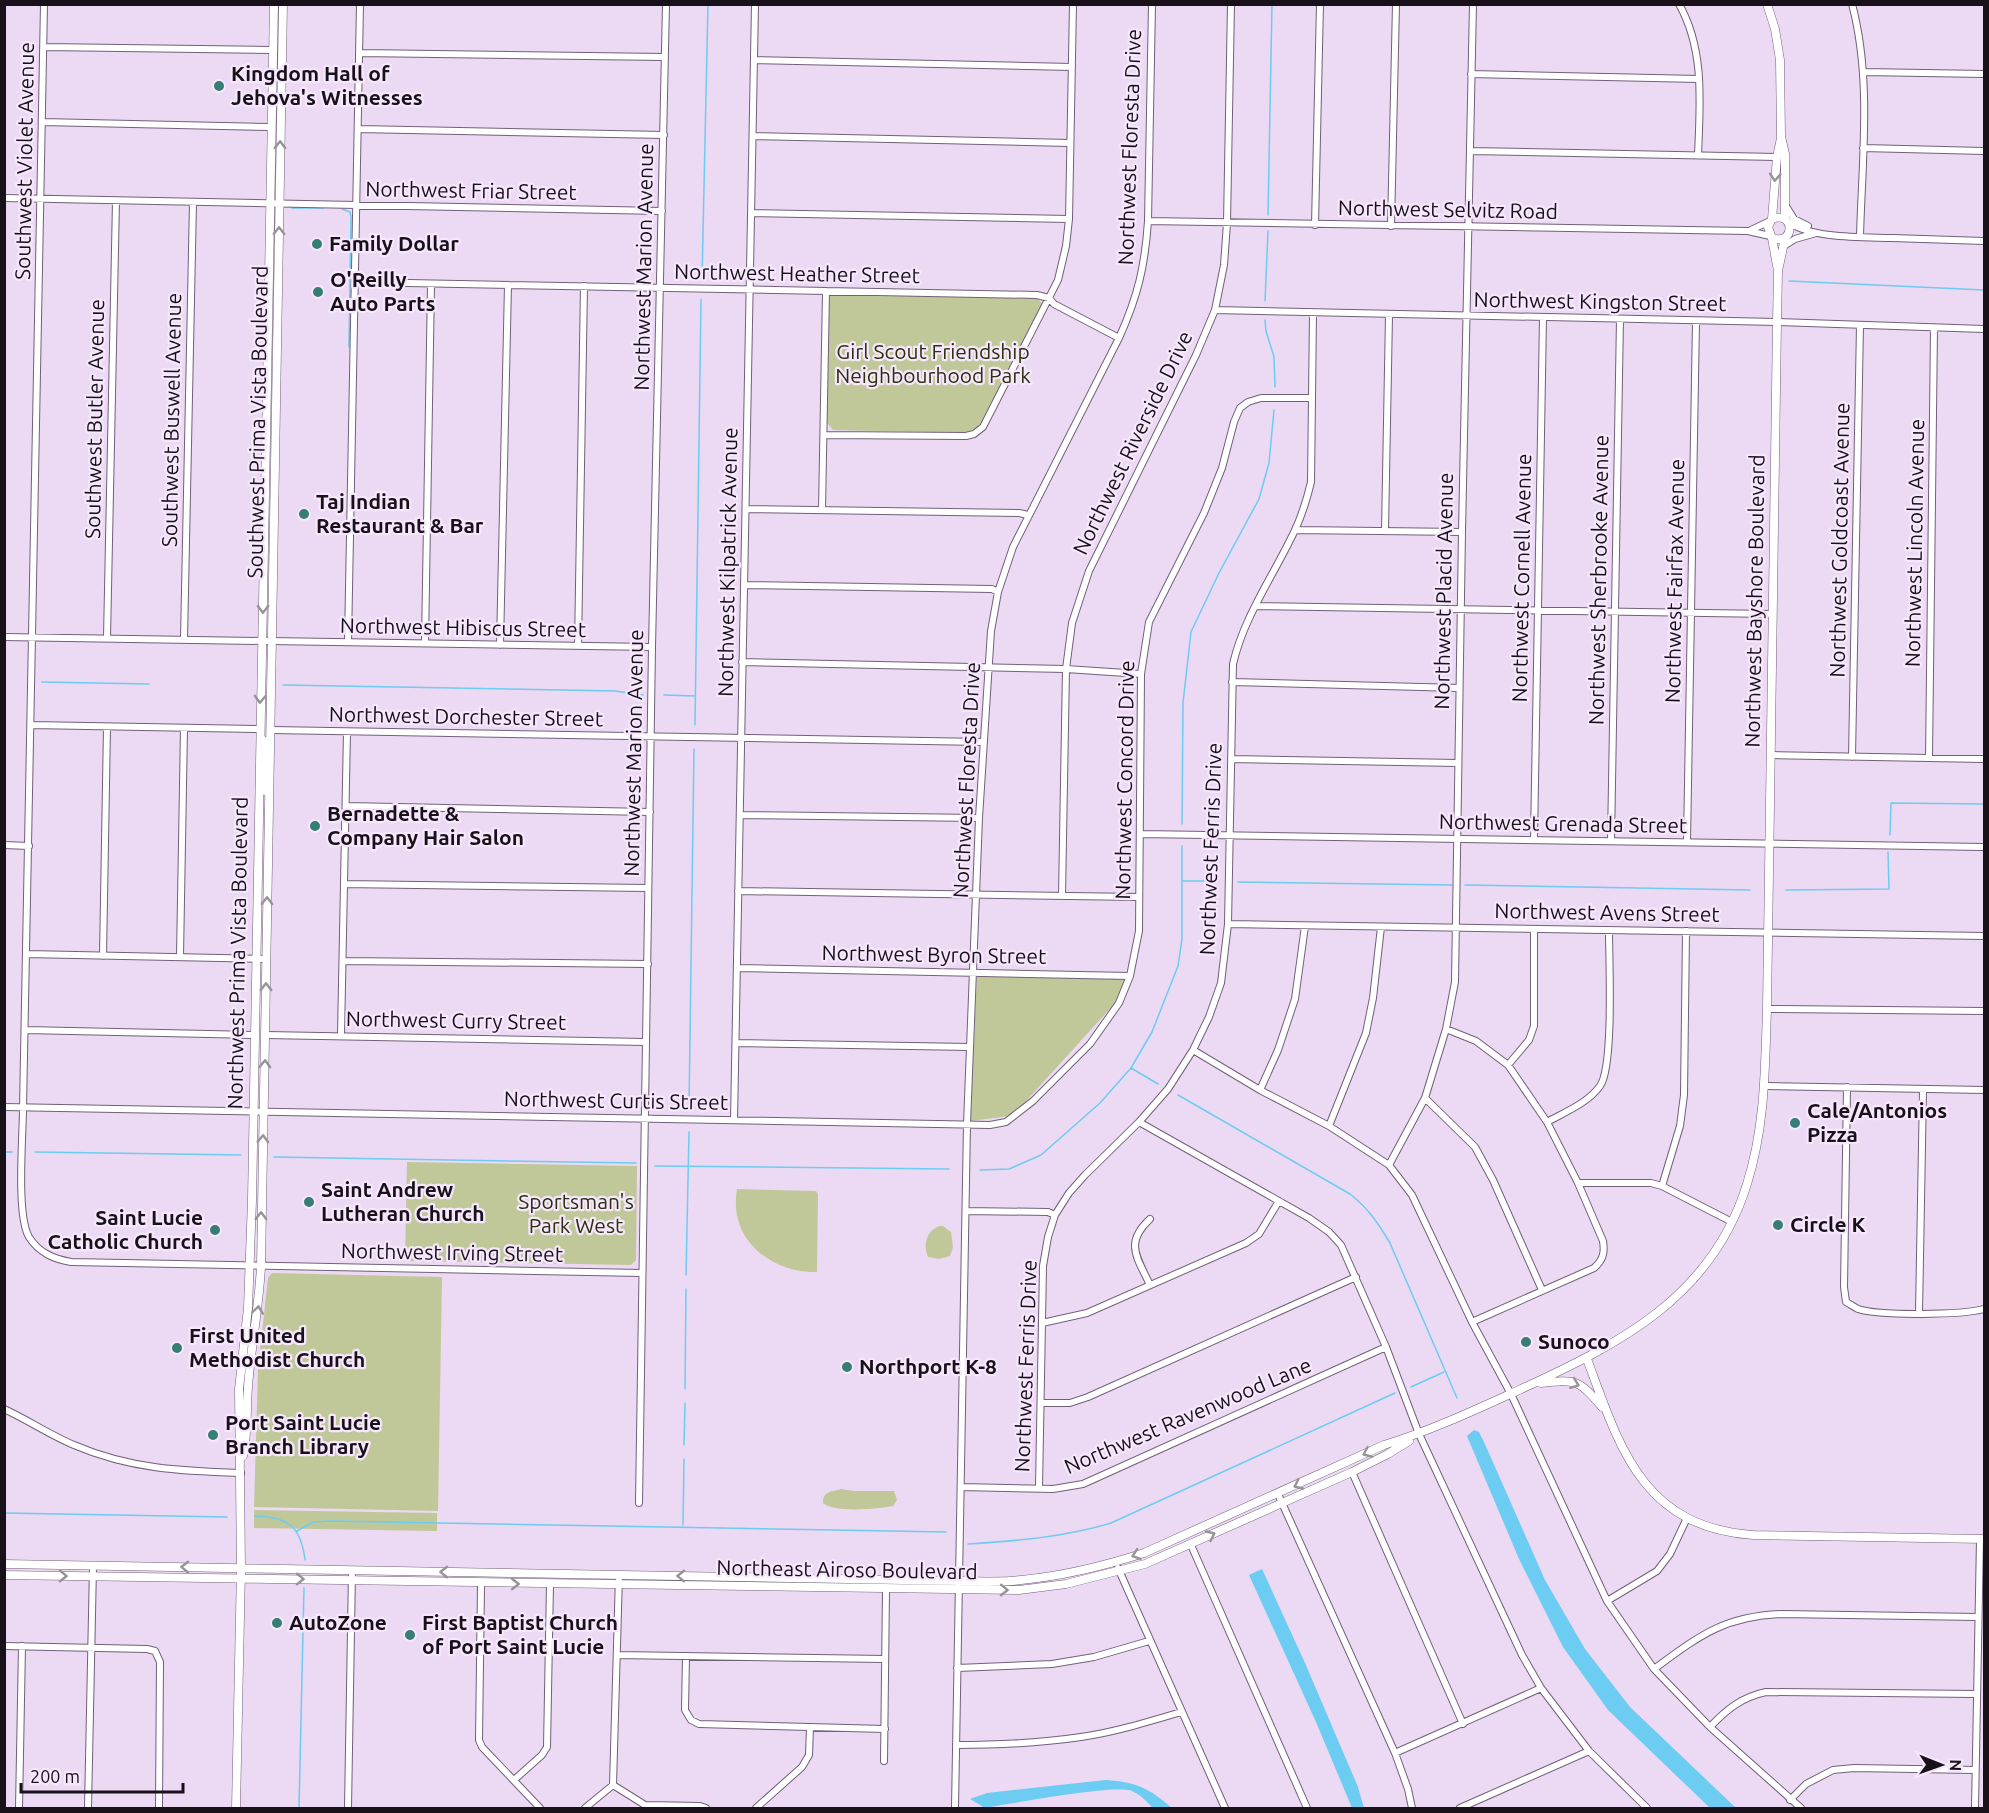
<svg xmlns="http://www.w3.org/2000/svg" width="1989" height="1813" viewBox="0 0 1989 1813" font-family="Ubuntu,sans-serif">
	<rect width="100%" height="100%" fill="#ecd9f3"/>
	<path fill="#c0c89a" d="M848,293L1035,297L1042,303V307L980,427L966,433L833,430L827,423L828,302L829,297L833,294Z
		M977,975L1125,978L1117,1001L1017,1111L1010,1116L970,1121Z
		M407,1162L637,1166L636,1260L631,1265L405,1261Z
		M737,1189L816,1191L818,1194L817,1272C771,1273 728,1239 737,1189Z
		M939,1226H943L951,1232L953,1247L950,1256L939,1259L928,1257C923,1244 926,1232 939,1226Z
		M272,1273L442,1277L438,1511L254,1507L258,1370L268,1278Z
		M841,1489L854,1491H894L897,1500L893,1506C878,1509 834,1513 823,1503C823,1491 831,1492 841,1489Z
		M254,1510L437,1513V1531L254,1528Z"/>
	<path fill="#6dccf1" d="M1474,1430L1479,1432L1484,1442L1545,1580L1585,1649L1630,1707L1736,1808H1710L1608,1710L1563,1647L1519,1559L1467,1436Z
		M1262,1569L1305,1663L1358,1787L1364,1808H1352L1316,1722L1249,1575Z
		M1106,1780C1136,1782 1149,1788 1172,1808H1153C1147,1802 1141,1795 1132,1791C1114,1784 1010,1804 985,1808L970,1799L987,1793Z"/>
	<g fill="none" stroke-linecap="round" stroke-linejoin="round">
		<path stroke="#6dccf1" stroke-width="1.5" d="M292,208H324
			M342,209L350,212L351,217L349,347
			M1268,215L1272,4
			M702,279L708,4
			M1789,281L1984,290
			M1265,301L1268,231
			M1265,320L1266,331L1274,357L1275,387
			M42,682L149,684
			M283,685L615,691L643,695
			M664,695L695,696
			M695,725L701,299
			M1182,824L1183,703L1191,632L1219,573L1259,499L1269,463L1274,410
			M1890,835L1891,803L1984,804
			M1183,881H1214
			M1238,882L1452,885
			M1465,885L1750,890
			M1786,890L1889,889L1888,852
			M1131,1068L1158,1084
			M1178,1095L1350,1194C1368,1208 1378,1223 1390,1243L1457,1398
			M689,1109L694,749
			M4,1152H12
			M35,1152L241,1155
			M274,1157L636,1163
			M655,1166L949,1169
			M980,1170L1009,1169L1041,1155L1100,1103L1131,1068L1152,1032L1178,966L1182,939V846
			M686,1275L689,1132
			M1411,1387L1444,1372
			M685,1389L686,1289
			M684,1445L685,1403
			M4,1513L227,1517
			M255,1516C289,1517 301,1527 305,1560
			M683,1525L684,1459
			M297,1531L313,1522L330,1521L946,1532
			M968,1544C1016,1541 1065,1537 1111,1523L1395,1393
			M299,1808L304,1588"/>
		<defs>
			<path id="minor" d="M44,4L23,1108C23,1136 16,1215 29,1237C39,1253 54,1259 71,1262L642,1273
				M1679,4C1705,50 1700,104 1698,155
				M1852,4C1872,79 1862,160 1860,236
				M44,47L273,50
				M360,53L665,57
				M754,60L1072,67
				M1863,72L1984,74
				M1471,74L1699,79
				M42,122L271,127
				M358,129L664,135
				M753,136L1070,143
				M1863,148L1984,151
				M1470,151L1777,157
				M4,198L662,211
				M1786,206L1794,219L1808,226
				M751,213L1069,219
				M1148,221L1748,231L1770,236
				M1788,222C1813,239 1863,237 1892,238C1923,239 1954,240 1984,241
				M1315,225L1320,4
				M1391,226L1396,4
				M1751,230L1770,221
				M1784,246L1795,239L1816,233
				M356,282L1037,295L1049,298L1054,304L1119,338
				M1215,310L1777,322L1984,329
				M825,435L966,436L974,434L983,427L1058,280L1066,246L1069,219L1073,4
				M746,509L1019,513L1028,515
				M822,510L826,291
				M1295,530L1462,532
				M1385,530L1389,315
				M745,585L992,589L998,592
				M1256,606L1772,614
				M4,637L652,647
				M107,638L116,201
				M184,639L193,202
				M348,642L360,4
				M425,643L431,284
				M500,645L508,285
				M578,646L584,286
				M742,662L1066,669L1141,674
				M1232,682L1459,688
				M31,725L260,729
				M271,730L984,742
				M1771,755L1984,759
				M1852,757L1860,325
				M1929,758L1934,328
				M1231,759L1458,763
				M346,806L650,812
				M740,815L979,818
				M1141,834L1984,847
				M1534,840L1543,318
				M1611,841L1620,319
				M1687,842L1696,321
				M4,845L29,846
				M344,884L648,888
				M738,891L1139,897
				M1062,896L1066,669L1072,623L1089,571L1196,355L1215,310L1224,265L1227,223L1231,4
				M1228,924L1984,936
				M27,954L266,959
				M103,956L107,727
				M180,957L184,728
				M343,961L648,964
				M737,968L1130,976
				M1767,1009L1984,1011
				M1446,1029L1476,1041L1508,1065L1547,1122L1578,1183L1603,1241C1605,1253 1603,1260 1594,1268L1472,1322
				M25,1030L254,1035
				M266,1035L646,1042
				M341,1035L347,732
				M736,1043L970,1047
				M1193,1050L1260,1090L1329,1126L1389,1165L1412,1195L1472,1322L1511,1394L1607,1601L1654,1669L1710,1727L1801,1808
				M1508,1065L1529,1040L1534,1026V930
				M1765,1086L1984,1090
				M1847,1087L1844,1287L1846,1302C1850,1304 1854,1307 1858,1309C1879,1316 1962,1315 1984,1309
				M1260,1090L1278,1050L1295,999L1305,926
				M1425,1098L1475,1147L1493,1180L1542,1290
				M4,1107L990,1125L1006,1122L1033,1101L1090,1044L1119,1003L1130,976L1139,931L1141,674L1149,622L1204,513L1222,468L1234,422L1240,408L1248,402L1261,398H1312
				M734,1120L755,4
				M1139,1122L1309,1218L1329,1232L1341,1245L1386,1347L1419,1434L1522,1655L1541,1688L1589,1751L1647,1808
				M1547,1122C1565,1112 1588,1103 1600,1086C1614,1067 1609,960 1609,931
				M1329,1126L1366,1033L1373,998L1381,927
				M1389,1165L1425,1098L1446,1029L1455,982L1462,532L1473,4
				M1578,1183H1651L1662,1186L1732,1222
				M1662,1186L1680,1126L1684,1095L1686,931
				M966,1211L1048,1212L1055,1215
				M1150,1285C1137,1257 1124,1243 1150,1219
				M1919,1313L1923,1089
				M1042,1323L1087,1313L1246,1243L1259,1234L1279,1201
				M1041,1403H1070L1088,1397L1356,1277
				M4,1409C28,1420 50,1435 74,1445C130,1469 181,1471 241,1473
				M1352,1472L1463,1724
				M961,1487L1053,1489L1083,1484L1386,1347
				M1039,1488L1043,1266L1048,1237L1055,1215L1069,1193L1085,1175L1139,1122L1168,1089L1193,1050L1209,1017L1221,983L1228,924L1233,664C1244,616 1274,575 1295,530C1302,515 1307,499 1311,482L1313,313
				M1278,1494L1395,1753L1408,1789L1412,1808
				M639,1503L652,647L666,4
				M1191,1545L1307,1808
				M1118,1568L1225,1808
				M481,1585L479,1740L482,1747L540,1808
				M1607,1601L1657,1571L1670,1554L1687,1518
				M4,1646L147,1649L155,1651L160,1662L159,1808
				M617,1655L885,1659
				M686,1656L685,1710L691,1720L699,1724L885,1729
				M957,1668L1052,1664L1094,1657L1149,1641
				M1654,1669C1699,1636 1724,1616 1782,1614L1978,1617
				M1710,1727C1727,1709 1742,1697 1766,1692L1977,1694
				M956,1745C998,1745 1040,1743 1081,1737C1115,1732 1148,1722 1181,1712
				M1395,1753L1541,1688
				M884,1761L886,1590
				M514,1780L542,1755L547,1747L550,1584
				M613,1785L645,1805L700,1806L706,1808
				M1790,1800L1806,1784L1833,1770L1854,1768L1975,1770
				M19,1808L22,1646
				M88,1808L93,1566
				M348,1808L352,1571
				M585,1808L613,1785L619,1575
				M756,1808L802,1767L809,1755L810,1727
				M955,1808L967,1124L979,818L991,631L998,592L1013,547L1119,338C1138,296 1145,266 1148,221L1152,4
				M1460,1808L1589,1751
				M1975,1808L1980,1539"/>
			<path id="major" d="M1767,4L1775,29L1780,60L1781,136L1785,154V219
				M1772,238C1796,246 1795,210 1772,219
				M1777,266L1772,238L1768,227L1772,219L1777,157L1781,138
				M263,740L265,742L264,788L267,792
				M1587,1359C1620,1448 1642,1527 1753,1535L1984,1539
				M1541,1383C1577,1379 1579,1380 1602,1407
				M243,1456C248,1433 246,1410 248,1387C251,1346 259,1307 261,1266L283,4
				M4,1564L960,1581C980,1581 1001,1583 1021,1580C1063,1576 1104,1566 1144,1553L1384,1445C1430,1431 1475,1410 1519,1390C1619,1344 1712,1298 1747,1184C1765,1127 1765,1069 1767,1009L1777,322L1778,271L1785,238
				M4,1575C343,1581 681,1587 1019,1590L1066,1584L1145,1564L1352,1472L1388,1454L1409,1441
				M236,1808L241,1568L239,1389L248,1308L252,1200L274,4"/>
		</defs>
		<use href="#minor" stroke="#726078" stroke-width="8"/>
		<use href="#major" stroke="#726078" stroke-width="9"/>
		<use href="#minor" stroke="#fff" stroke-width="6"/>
		<use href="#major" stroke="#fff" stroke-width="8"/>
	</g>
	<defs><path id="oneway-chevron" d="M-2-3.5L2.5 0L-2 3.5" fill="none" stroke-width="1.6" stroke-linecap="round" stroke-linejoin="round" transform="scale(1.5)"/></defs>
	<g stroke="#979498">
		<use href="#oneway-chevron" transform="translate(280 145) rotate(-89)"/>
		<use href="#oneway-chevron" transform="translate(1775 177) rotate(94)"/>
		<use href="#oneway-chevron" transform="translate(279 231) rotate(-90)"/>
		<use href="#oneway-chevron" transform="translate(263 609) rotate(91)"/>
		<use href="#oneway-chevron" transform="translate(260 699) rotate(92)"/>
		<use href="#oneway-chevron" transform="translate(267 901) rotate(-89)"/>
		<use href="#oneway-chevron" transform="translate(266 987) rotate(-90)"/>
		<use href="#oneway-chevron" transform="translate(265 1064) rotate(-88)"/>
		<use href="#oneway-chevron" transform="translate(263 1139) rotate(-88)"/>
		<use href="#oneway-chevron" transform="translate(261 1216) rotate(-89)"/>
		<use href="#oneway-chevron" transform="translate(258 1310) rotate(-82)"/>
		<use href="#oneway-chevron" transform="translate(1575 1384) rotate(21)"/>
		<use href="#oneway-chevron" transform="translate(1367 1453) rotate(156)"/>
		<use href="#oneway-chevron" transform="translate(1298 1485) rotate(155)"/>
		<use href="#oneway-chevron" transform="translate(1211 1535) rotate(-25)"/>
		<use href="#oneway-chevron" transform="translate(1136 1555) rotate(161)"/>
		<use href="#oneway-chevron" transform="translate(185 1567) rotate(-179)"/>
		<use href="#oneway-chevron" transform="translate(444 1572) rotate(-179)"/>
		<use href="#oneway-chevron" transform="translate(63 1576) rotate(1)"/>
		<use href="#oneway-chevron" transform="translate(681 1576) rotate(-179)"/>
		<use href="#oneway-chevron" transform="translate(300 1579) rotate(1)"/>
		<use href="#oneway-chevron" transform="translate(515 1584)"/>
		<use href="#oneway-chevron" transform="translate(1004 1590) rotate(1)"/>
	</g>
	<g fill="#367d75" stroke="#f7e7fd" stroke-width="2">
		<circle cx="219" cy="86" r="6"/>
		<circle cx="317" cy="244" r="6"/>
		<circle cx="318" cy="292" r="6"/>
		<circle cx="304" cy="514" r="6"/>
		<circle cx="315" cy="826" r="6"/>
		<circle cx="1795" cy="1123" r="6"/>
		<circle cx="309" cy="1202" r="6"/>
		<circle cx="1778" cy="1225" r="6"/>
		<circle cx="215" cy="1230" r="6"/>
		<circle cx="1526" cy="1342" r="6"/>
		<circle cx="177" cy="1348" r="6"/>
		<circle cx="847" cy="1367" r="6"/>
		<circle cx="213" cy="1435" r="6"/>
		<circle cx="277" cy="1623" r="6"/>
		<circle cx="410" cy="1635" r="6"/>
	</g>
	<g text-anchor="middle" stroke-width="4.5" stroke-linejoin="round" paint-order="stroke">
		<g font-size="21" font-weight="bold" fill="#18111a" stroke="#f7e7fd" text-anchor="start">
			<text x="231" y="81">Kingdom Hall of<tspan x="231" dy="24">Jehova's Witnesses</tspan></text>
			<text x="329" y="251">Family Dollar</text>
			<text x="330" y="287">O'Reilly<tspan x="330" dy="24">Auto Parts</tspan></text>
			<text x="316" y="509">Taj Indian<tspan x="316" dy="24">Restaurant &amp; Bar</tspan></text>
			<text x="327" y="821">Bernadette &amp;<tspan x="327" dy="24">Company Hair Salon</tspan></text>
			<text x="1807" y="1118">Cale/Antonios<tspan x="1807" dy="24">Pizza</tspan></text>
			<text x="321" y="1197">Saint Andrew<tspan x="321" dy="24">Lutheran Church</tspan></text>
			<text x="203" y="1225" text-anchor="end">Saint Lucie<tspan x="203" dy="24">Catholic Church</tspan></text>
			<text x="1790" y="1232">Circle K</text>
			<text x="189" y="1343">First United<tspan x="189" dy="24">Methodist Church</tspan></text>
			<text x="1538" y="1349">Sunoco</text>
			<text x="859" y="1374">Northport K-8</text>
			<text x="225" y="1430">Port Saint Lucie<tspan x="225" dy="24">Branch Library</tspan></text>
			<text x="289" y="1630">AutoZone</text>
			<text x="422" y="1630">First Baptist Church<tspan x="422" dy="24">of Port Saint Lucie</tspan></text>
		</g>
		<g font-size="21" fill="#18111a" stroke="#f7e7fd">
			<text transform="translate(1130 147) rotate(-88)" y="7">Northwest Floresta Drive</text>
			<text transform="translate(25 161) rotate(-89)" y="7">Southwest Violet Avenue</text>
			<text transform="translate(471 191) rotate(1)" y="7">Northwest Friar Street</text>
			<text transform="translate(1448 210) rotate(1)" y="7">Northwest Selvitz Road</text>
			<text transform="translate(644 267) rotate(-89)" y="7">Northwest Marion Avenue</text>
			<text transform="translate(797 274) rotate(1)" y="7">Northwest Heather Street</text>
			<text transform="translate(1600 302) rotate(1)" y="7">Northwest Kingston Street</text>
			<text transform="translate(95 419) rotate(-89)" y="7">Southwest Butler Avenue</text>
			<text transform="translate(172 420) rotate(-89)" y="7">Southwest Buswell Avenue</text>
			<text transform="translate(258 422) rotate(-89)" y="7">Southwest Prima Vista Boulevard</text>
			<text transform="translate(1133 443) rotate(-64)" y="7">Northwest Riverside Drive</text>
			<text transform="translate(1840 540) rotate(-89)" y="7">Northwest Goldcoast Avenue</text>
			<text transform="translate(1915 543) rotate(-89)" y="7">Northwest Lincoln Avenue</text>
			<text transform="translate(728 562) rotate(-89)" y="7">Northwest Kilpatrick Avenue</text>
			<text transform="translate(1522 578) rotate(-89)" y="7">Northwest Cornell Avenue</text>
			<text transform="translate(1599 580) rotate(-89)" y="7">Northwest Sherbrooke Avenue</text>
			<text transform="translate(1675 581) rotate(-89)" y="7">Northwest Fairfax Avenue</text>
			<text transform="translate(1444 591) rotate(-89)" y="7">Northwest Placid Avenue</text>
			<text transform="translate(1755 601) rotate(-89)" y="7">Northwest Bayshore Boulevard</text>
			<text transform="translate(463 628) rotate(1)" y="7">Northwest Hibiscus Street</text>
			<text transform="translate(466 717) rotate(1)" y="7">Northwest Dorchester Street</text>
			<text transform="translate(634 753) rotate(-89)" y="7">Northwest Marion Avenue</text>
			<text transform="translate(967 780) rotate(-87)" y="7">Northwest Floresta Drive</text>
			<text transform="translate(1125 780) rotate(-89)" y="7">Northwest Concord Drive</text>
			<text transform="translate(1563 824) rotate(1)" y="7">Northwest Grenada Street</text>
			<text transform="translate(1211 849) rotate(-88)" y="7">Northwest Ferris Drive</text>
			<text transform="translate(1607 913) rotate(1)" y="7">Northwest Avens Street</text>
			<text transform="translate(238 953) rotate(-89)" y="7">Northwest Prima Vista Boulevard</text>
			<text transform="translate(934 955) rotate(1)" y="7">Northwest Byron Street</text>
			<text transform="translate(456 1021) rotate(1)" y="7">Northwest Curry Street</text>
			<text transform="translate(616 1101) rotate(1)" y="7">Northwest Curtis Street</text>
			<text transform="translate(452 1253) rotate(1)" y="7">Northwest Irving Street</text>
			<text transform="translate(1026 1366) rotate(-88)" y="7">Northwest Ferris Drive</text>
			<text transform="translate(1188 1416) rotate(-23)" y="7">Northwest Ravenwood Lane</text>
			<text transform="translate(847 1570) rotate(1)" y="7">Northeast Airoso Boulevard</text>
		</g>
		<g font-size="21" fill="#2b300e" stroke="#f7e7fd">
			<text x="933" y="359">Girl Scout Friendship<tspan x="933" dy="24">Neighbourhood Park</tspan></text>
			<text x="576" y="1209">Sportsman's<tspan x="576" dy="24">Park West</tspan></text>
		</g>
	</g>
	<rect width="1989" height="1813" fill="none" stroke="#18111a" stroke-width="12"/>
	<g transform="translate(1941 1765) rotate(91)" stroke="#f7e7fd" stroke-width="4.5" paint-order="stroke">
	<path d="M0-4.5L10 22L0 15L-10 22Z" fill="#18111a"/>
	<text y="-9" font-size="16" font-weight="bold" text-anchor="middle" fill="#18111a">N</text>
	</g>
	<path d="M21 1783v9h162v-9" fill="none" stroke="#18111a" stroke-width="3"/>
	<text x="30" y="1783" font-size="18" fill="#18111a" stroke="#f7e7fd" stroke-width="4.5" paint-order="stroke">200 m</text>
</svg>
